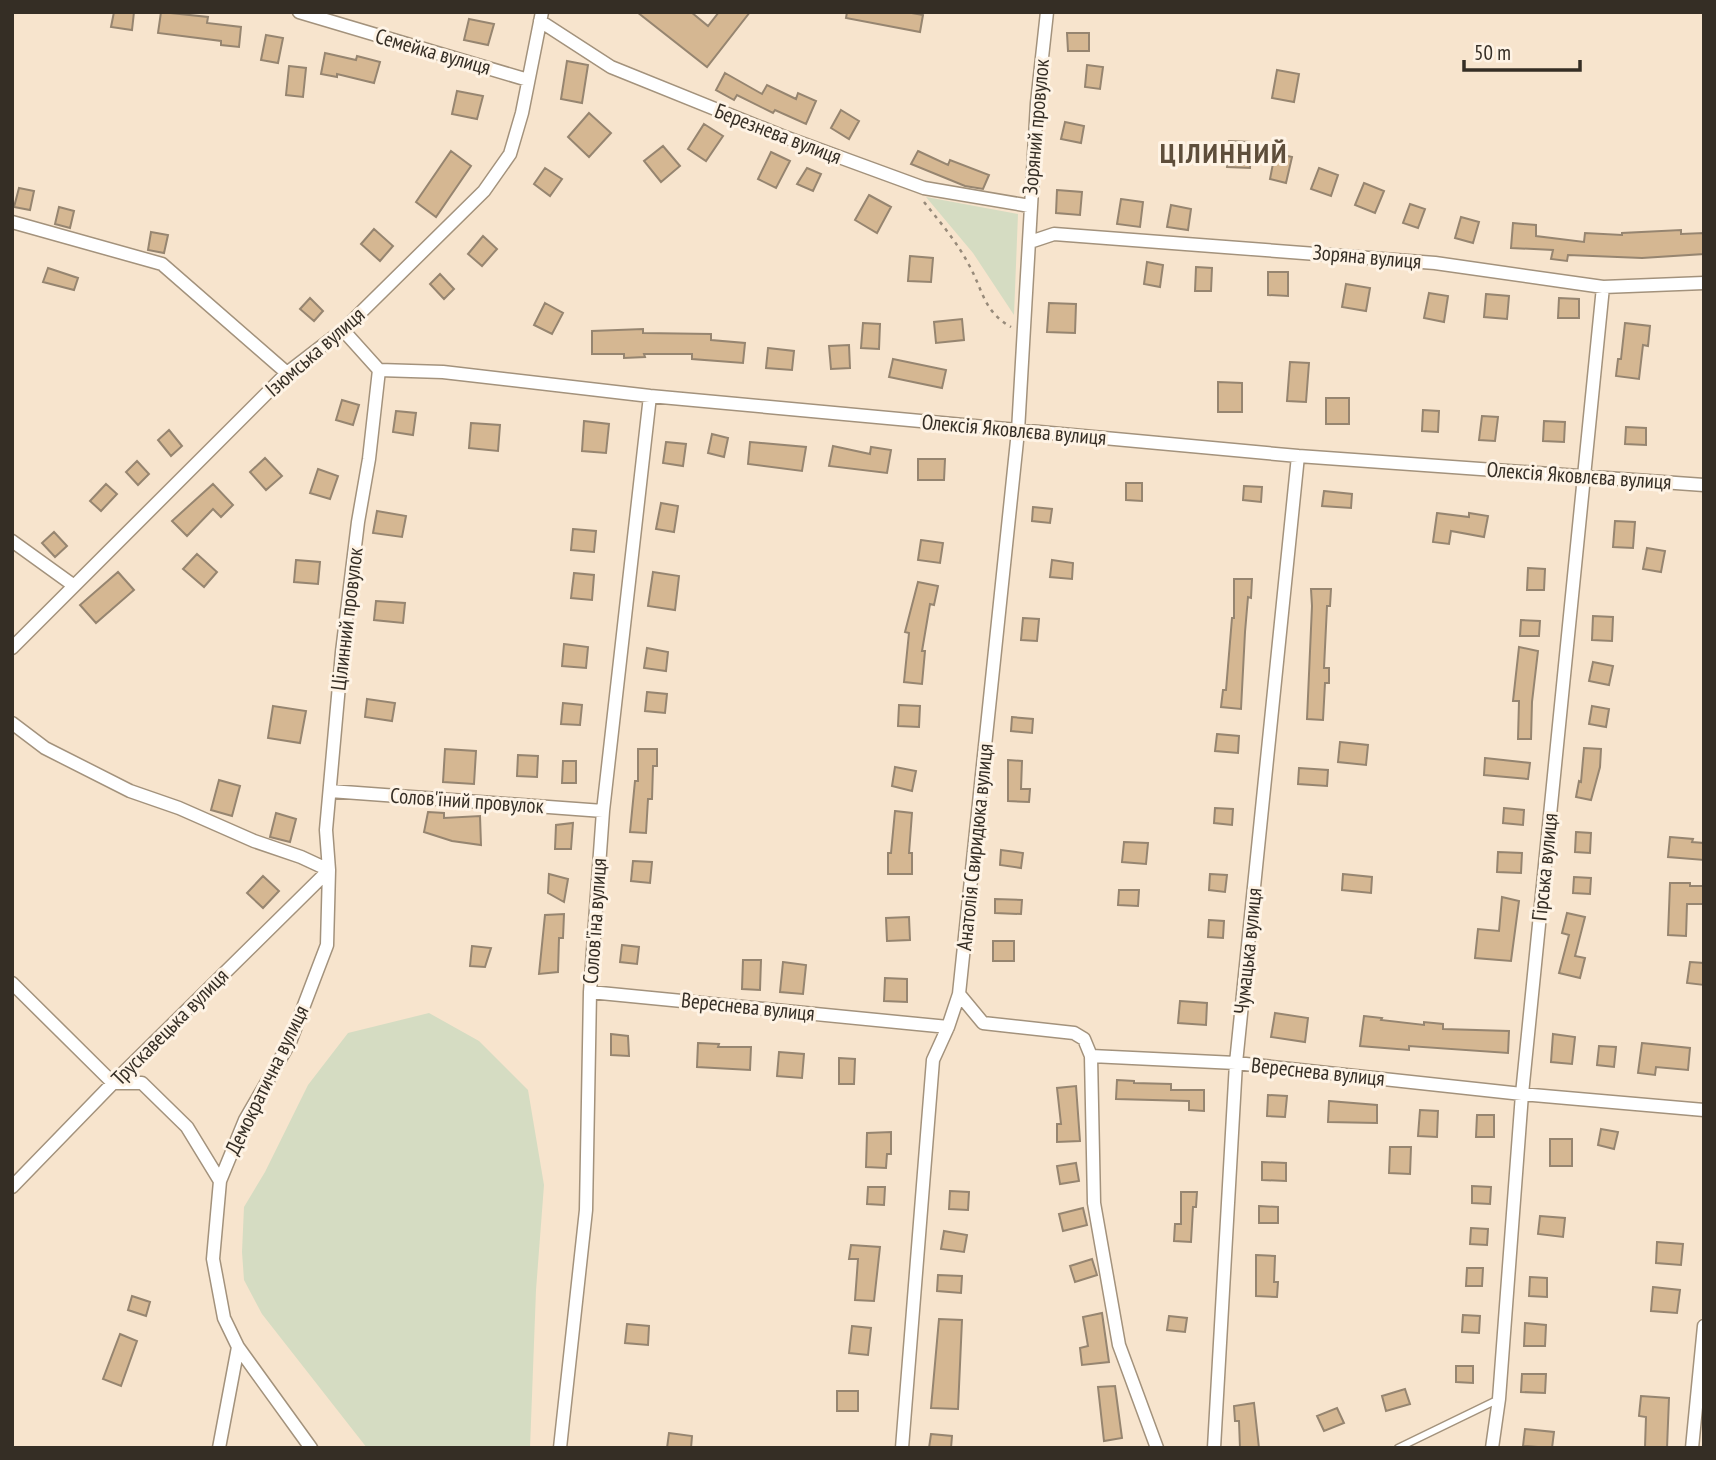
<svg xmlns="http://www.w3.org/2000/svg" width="1716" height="1460" viewBox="0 0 1716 1460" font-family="'PT Sans Narrow',sans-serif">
	<rect width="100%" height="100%" fill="#f7e4cd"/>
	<path fill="#d5dcc2" d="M926,197L1018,214L1014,315L973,253Z
		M429,1013L479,1041L528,1090L544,1185L536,1290L530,1448H367L262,1314L244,1280L242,1252L244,1207L265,1172L308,1085L348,1033Z"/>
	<path fill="#d5b792" stroke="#968570" stroke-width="2" d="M114,12H134L132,30L111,27Z
		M161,12L208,17L207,23L241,27L239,47L221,45V41L158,33Z
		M637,12H691L708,26L719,12H750L707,67Z
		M847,12H906L923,15L920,32L846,18Z
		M469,19L494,24L488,45L464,40Z
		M1067,33H1089V51H1068Z
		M266,35L283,38L278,63L261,60Z
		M325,53L356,60L357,56L380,62L374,83L337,74V77L321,74Z
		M567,61L588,65L582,103L561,99Z
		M1087,65L1103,67L1100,89L1085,87Z
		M289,66L306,68L303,97L286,95Z
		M1277,70L1299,74L1294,102L1272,98Z
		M725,73L762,94L767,85L796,99L798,93L816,101L806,124L775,110L773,113L737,95L734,100L716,90Z
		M457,91L483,96L477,119L452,114Z
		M841,110L859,121L849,139L831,128Z
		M589,113L611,133L589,157L568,137Z
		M1065,122L1084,126L1081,143L1061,139Z
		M704,124L723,136L706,161L688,149Z
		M1229,141L1251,142L1250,168L1227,167Z
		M663,146L680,166L661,182L644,161Z
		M451,151L471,166L436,217L416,202Z
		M918,151L948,165L950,160L989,175L983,189L965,186L911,164Z
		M771,152L790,161L776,188L758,179Z
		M1275,153L1292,157L1286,183L1270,179Z
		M545,168L562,179L550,196L534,184Z
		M807,168L821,174L813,191L797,184Z
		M1319,168L1338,175L1331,196L1311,189Z
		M1364,183L1384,191L1375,213L1355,205Z
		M19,188L34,191L30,210L14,207Z
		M1057,190L1082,192L1080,215L1056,213Z
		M869,195L891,207L877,233L855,220Z
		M1121,199L1143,202L1140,227L1117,224Z
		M1410,204L1425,209L1418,228L1403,223Z
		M1171,205L1191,209L1188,230L1167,227Z
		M59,207L74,211L70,228L55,224Z
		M1461,217L1479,222L1473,243L1455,238Z
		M1513,223L1536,225V236L1584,242L1585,233L1622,235V233L1681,230V234L1704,233V254L1642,258L1568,255L1567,261L1551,259L1553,250L1511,248Z
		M374,229L393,246L380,261L361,244Z
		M151,232L168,235L164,253L148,250Z
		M483,236L497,249L482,266L468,254Z
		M910,256L933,258L931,282L908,281Z
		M1147,262L1163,265L1160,287L1144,284Z
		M1196,267L1212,268L1211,291H1195Z
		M48,268L78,278L74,290L43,282Z
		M1268,272H1288V296L1268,295Z
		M440,274L454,289L444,299L430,284Z
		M1346,284L1370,288L1366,311L1342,307Z
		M1429,293L1448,296L1444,322L1424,318Z
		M1486,294L1509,296L1507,319L1484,317Z
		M310,298L323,311L314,321L300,309Z
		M1559,298L1579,299V318H1558Z
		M545,303L563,313L552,334L534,325Z
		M1049,303L1076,304L1075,333L1047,332Z
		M962,319L964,340L936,343L934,322Z
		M863,323L880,324L879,349L861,348Z
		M1625,323L1650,326L1648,346L1643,345L1639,379L1616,376L1618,359H1621Z
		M643,329V333L711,334V340L745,343L743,363L692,359V354H644L645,357L624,358V354H592V331Z
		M849,345L850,368L831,369L829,346Z
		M768,348L794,351L792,370L766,368Z
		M893,359L946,370L942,388L889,377Z
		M1290,362L1309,363L1306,402L1287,401Z
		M1218,382L1242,383V412H1218Z
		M1326,398H1349V424H1326Z
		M342,400L359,405L353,425L336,420Z
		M1423,410L1439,411L1438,432L1422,431Z
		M396,411L416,413L413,435L393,432Z
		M1482,416L1498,417L1495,441L1479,440Z
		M584,421L609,424L606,453L582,451Z
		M1544,421L1565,422L1564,442L1543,441Z
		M471,423L500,425L498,451L469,448Z
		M1626,427L1646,428V445L1625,444Z
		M169,430L182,446L171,456L158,440Z
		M712,434L728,438L724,457L708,453Z
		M666,442L686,444L683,466L663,463Z
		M750,442L806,447L802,471L748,464Z
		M833,446L870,454L871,447L891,450L887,473L829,466Z
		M265,458L282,476L266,490L250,472Z
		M918,459H945L944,480H918Z
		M137,461L149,474L138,485L126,472Z
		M318,469L338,476L330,499L310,493Z
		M1126,483H1142V501L1126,500Z
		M106,484L117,494L101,511L90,501Z
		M213,484L233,505L221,517L213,509L187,536L172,521Z
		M1244,486L1262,487L1261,502L1243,500Z
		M1324,491L1352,494L1351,508L1322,506Z
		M661,503L678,506L674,532L656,529Z
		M1033,507L1052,509L1050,523L1032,521Z
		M377,511L406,516L402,537L373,533Z
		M1437,513L1469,517V513L1488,516L1484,537L1451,531L1449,544L1433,542Z
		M1615,521L1635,522L1633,548L1613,547Z
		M573,529L596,531L594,552L571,550Z
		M54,532L67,546L55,557L42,543Z
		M921,540L943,543L940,563L918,560Z
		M1647,548L1665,551L1661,572L1643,569Z
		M197,554L217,572L204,587L183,569Z
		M296,560L320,562L318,584L294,582Z
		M1052,560L1073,563L1072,579L1050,577Z
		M1528,568L1545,569L1544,590H1527Z
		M118,572L134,590L96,623L80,605Z
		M653,572L679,576L675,610L648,606Z
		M574,573L594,575L592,600L571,598Z
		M1234,579H1252L1251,598L1248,597L1245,632L1241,709L1221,707L1223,690H1226L1232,618H1234Z
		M918,582L938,586L934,605L930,604L922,651H925L922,684L904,682L909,633L905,632Z
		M1311,589H1331L1330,606H1327L1324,668H1329V683H1325L1323,720L1307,719L1312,606Z
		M376,601L405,603L403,623L374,620Z
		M1593,616L1613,617L1612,641L1592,640Z
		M1023,618L1039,619L1037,641L1021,640Z
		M1521,620L1540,621L1539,636H1520Z
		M564,644L588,647L586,668L562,666Z
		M1519,647L1538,651L1532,702L1531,739H1518L1519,701H1513Z
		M647,648L668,652L666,671L644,668Z
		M1593,662L1613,666L1609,685L1589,681Z
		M647,692L667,694L665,713L645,711Z
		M367,699L395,703L392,721L365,717Z
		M563,703L582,705L580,725L561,724Z
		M899,705L920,706L919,727L898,726Z
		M273,706L306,711L300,743L268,738Z
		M1592,706L1609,709L1606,727L1589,724Z
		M1012,717L1033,719L1032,733L1011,731Z
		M1217,734L1239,736L1238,753L1215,751Z
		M1340,742L1368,745L1366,765L1338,762Z
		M1584,748L1601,749L1600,767L1591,800L1576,797L1579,781L1581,782Z
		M445,749L476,751L474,784L443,782Z
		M638,749H657V766H653L652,799H648L646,833L630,832L635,781H638Z
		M518,755L538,756L537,777L517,776Z
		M1485,758L1530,763L1528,779L1484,775Z
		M1008,760L1022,761L1021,789H1030L1029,802L1008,801Z
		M563,761H576V783H562Z
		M895,767L916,771L912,791L892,786Z
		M1299,768L1328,770L1327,786L1298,784Z
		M219,780L240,786L232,816L211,810Z
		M1215,808L1233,809L1232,825L1214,823Z
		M1504,808L1524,810L1523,825L1503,823Z
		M895,811L912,813L909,853H912V874H888V853H891Z
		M428,812L444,813V818L480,816L481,845L452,841L424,832Z
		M276,813L296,819L290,842L270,837Z
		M573,823L571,849H555L556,825Z
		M1576,832L1591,833L1590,853L1575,852Z
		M1670,837L1693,839L1692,842L1704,843V860L1668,857Z
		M1124,842L1148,843L1146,864L1122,862Z
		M1001,850L1023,853L1021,868L1000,865Z
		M1498,852L1522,853L1521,873L1497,872Z
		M633,861L652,862L650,883L631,881Z
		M549,874L568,879L564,902L548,893Z
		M1210,874L1227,875L1225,892L1209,890Z
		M1343,874L1372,877L1371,893L1342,890Z
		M263,876L279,891L263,908L247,893Z
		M1574,877L1591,878L1590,894L1573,893Z
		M1670,883H1690V886H1704V904H1687L1686,936L1668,935Z
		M1119,890H1139L1138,906L1118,905Z
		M1502,897L1519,901L1511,961L1475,958L1478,929L1499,931Z
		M995,899L1022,900L1021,914L995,913Z
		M1567,913L1585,917L1575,956L1585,958L1580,978L1559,973L1569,935L1562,933Z
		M564,914L563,938H559L558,972L539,974L545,915Z
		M909,917L910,940L887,941L886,918Z
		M1209,920L1224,921L1223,938L1208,937Z
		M993,941H1014V961H993Z
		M622,945L639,947L637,964L620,962Z
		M472,946L491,948L485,967L470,966Z
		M743,960H761L760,990L742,989Z
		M783,962L806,965L803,994L780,992Z
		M1690,962L1704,963V985L1687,983Z
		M885,978L907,979V1002L884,1001Z
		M1180,1001L1207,1003L1206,1025L1178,1023Z
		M1275,1013L1308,1018L1305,1042L1271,1037Z
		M1364,1016L1382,1018L1381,1020L1424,1025V1022L1443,1024V1029L1509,1031L1508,1053L1409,1046V1050L1360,1046Z
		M611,1034L628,1036L629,1056L611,1055Z
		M1553,1034L1575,1037L1572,1064L1551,1062Z
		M698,1043L719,1044L718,1047H751L750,1070L697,1067Z
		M1642,1043L1690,1048L1688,1070L1656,1067L1655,1075L1638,1073Z
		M1599,1046L1616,1047L1614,1067L1597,1065Z
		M779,1052L804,1054L802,1078L777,1076Z
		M839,1058L855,1059L854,1084H839Z
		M1117,1080L1134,1081V1083L1171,1084V1090H1204V1111L1189,1110V1101L1116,1099Z
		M1076,1086L1080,1141L1057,1142V1124H1061L1057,1088Z
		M1268,1095L1287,1096L1285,1117L1267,1116Z
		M1329,1101L1377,1105V1123L1328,1122Z
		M1420,1110L1438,1111L1437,1137L1418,1136Z
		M1477,1115H1494V1137H1476Z
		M1601,1129L1618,1132L1614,1149L1598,1145Z
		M891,1132V1154H887L886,1168L866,1167L867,1133Z
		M1550,1139H1572V1166H1550Z
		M1390,1147H1411L1410,1174L1389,1173Z
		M1262,1162L1286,1163V1181L1262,1180Z
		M1076,1163L1079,1181L1060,1184L1057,1166Z
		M1472,1186L1491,1187L1490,1204L1472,1203Z
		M868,1187H885L884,1205L867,1204Z
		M950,1191L969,1192L968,1210L949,1209Z
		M1181,1192H1197L1196,1207H1193L1191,1242L1174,1241L1175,1224H1181Z
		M1259,1206L1278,1207V1223H1259Z
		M1083,1208L1087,1225L1063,1231L1059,1214Z
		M1540,1216L1565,1218L1563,1237L1538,1234Z
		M1471,1228L1488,1229L1487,1245L1470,1244Z
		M944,1231L967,1235L964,1252L941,1249Z
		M1657,1242L1683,1244L1681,1265L1656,1263Z
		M851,1245L880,1247L874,1301L855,1300L858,1259H849Z
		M1256,1255L1275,1256L1274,1282H1278L1277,1297L1256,1296Z
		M1092,1259L1097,1275L1075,1282L1070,1266Z
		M1467,1268H1483L1482,1286H1466Z
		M938,1275L962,1276L961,1293L937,1291Z
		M1530,1277L1547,1278V1297L1529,1296Z
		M1653,1287L1680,1290L1677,1313L1651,1311Z
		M132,1296L150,1302L146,1316L128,1310Z
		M1102,1313L1109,1362L1082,1365L1080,1348L1088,1346L1083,1317Z
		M1463,1315L1480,1316L1479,1333L1462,1332Z
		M1169,1316L1187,1318L1185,1332L1167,1330Z
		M939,1319L962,1320L958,1409L931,1408Z
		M1525,1323L1546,1325L1545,1346H1524Z
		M627,1324L649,1326L648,1345L625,1343Z
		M852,1326L871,1328L868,1355L849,1353Z
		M120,1334L137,1341L121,1386L103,1379Z
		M1456,1366H1473V1383L1456,1382Z
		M1522,1374H1546L1545,1393L1521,1392Z
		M1115,1386L1122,1438L1104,1441L1098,1387Z
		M1405,1389L1410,1404L1386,1411L1382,1396Z
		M837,1391H858V1411H837Z
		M1641,1396L1669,1398L1667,1448L1645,1447L1646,1417L1639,1416Z
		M1254,1403L1259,1448H1240L1239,1421H1235L1234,1406Z
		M1337,1408L1344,1423L1324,1431L1317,1416Z
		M1525,1429L1554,1432L1552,1448L1523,1446Z
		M669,1433L692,1436L691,1448H667Z
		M931,1434L952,1436L951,1448H929Z"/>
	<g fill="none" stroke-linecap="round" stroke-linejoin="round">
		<defs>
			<path id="service" d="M1398,1448L1497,1400"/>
			<path id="minor" d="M299,12L528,80
				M540,21L611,67L782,136L924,188L1030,206
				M12,222L162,264L287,373
				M1030,242L1054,234L1435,263L1603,287L1704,283
				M343,330L379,370L443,372L650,396L1298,456L1704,485
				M12,541L73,585
				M12,648L287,373L343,330L484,191L510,154L522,113L542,12
				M12,723L45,748L130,791L179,808L254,841L301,857L329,870
				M330,791L603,811
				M12,983L113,1083H142L187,1127L220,1181
				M590,992L948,1027
				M959,994L983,1023L1074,1033L1084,1039L1091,1056L1236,1063L1522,1094L1704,1110
				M1091,1056L1094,1203L1119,1345L1157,1448
				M12,1187L113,1083L329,870
				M219,1448L238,1347
				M311,1448L238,1347L224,1318L213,1259L220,1181L245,1120L290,1042L327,945L329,870L326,830L342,652L358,522L369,459L379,370
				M560,1448L586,1210L590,992L603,811L650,396
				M902,1448L933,1060L948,1027L959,994L1018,431L1037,103L1047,12
				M1214,1448L1236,1063L1298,456
				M1492,1448L1499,1399L1522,1094L1603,287
				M1692,1448L1704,1326"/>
		</defs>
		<use href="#service" stroke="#a3927c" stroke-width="9"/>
		<use href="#minor" stroke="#a3927c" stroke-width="15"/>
		<path stroke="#978a7a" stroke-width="2.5" stroke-dasharray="3.5 5" stroke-linecap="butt" d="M924,202C940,222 957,242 969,265C983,290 983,311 1011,327"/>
		<use href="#service" stroke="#fff" stroke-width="6"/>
		<use href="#minor" stroke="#fff" stroke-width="12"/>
	</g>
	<g text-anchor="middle" stroke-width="6" stroke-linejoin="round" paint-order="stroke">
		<g font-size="21" fill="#352e25" stroke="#fef3e5">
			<text transform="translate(433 52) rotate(16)" y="7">Семейка вулиця</text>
			<text transform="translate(1036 127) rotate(-85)" y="7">Зоряний провулок</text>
			<text transform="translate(778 134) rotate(21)" y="7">Березнева вулиця</text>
			<text transform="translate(1367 257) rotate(5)" y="7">Зоряна вулиця</text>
			<text transform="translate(315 352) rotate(-41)" y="7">Ізюмська вулиця</text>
			<text transform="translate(1014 430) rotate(5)" y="7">Олексія Яковлєва вулиця</text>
			<text transform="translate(1579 476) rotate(4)" y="7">Олексія Яковлєва вулиця</text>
			<text transform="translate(347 619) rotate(-83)" y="7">Цілинний провулок</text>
			<text transform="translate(467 801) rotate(4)" y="7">Солов'їний провулок</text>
			<text transform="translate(975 847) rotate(-84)" y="7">Анатолія Свиридюка вулиця</text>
			<text transform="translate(1545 867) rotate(-84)" y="7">Гірська вулиця</text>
			<text transform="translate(595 921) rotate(-86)" y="7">Солов'їна вулиця</text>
			<text transform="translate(1248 951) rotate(-84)" y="7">Чумацька вулиця</text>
			<text transform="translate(748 1007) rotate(6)" y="7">Вереснева вулиця</text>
			<text transform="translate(170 1027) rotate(-45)" y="7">Трускавецька вулиця</text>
			<text transform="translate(1318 1072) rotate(6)" y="7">Вереснева вулиця</text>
			<text transform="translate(267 1080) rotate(-64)" y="7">Демократична вулиця</text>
		</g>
		<g font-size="28" font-weight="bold" letter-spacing="2" fill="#5e4e3b" stroke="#fef3e5">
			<text x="1224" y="163">ЦІЛИННИЙ</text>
		</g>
	</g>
	<rect width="1716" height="1460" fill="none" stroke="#352e25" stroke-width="28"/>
	<path d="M1464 60v10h116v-10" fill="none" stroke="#352e25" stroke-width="3.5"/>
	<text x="1474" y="60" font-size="21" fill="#352e25" stroke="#fef3e5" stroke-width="5" paint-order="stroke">50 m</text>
</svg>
